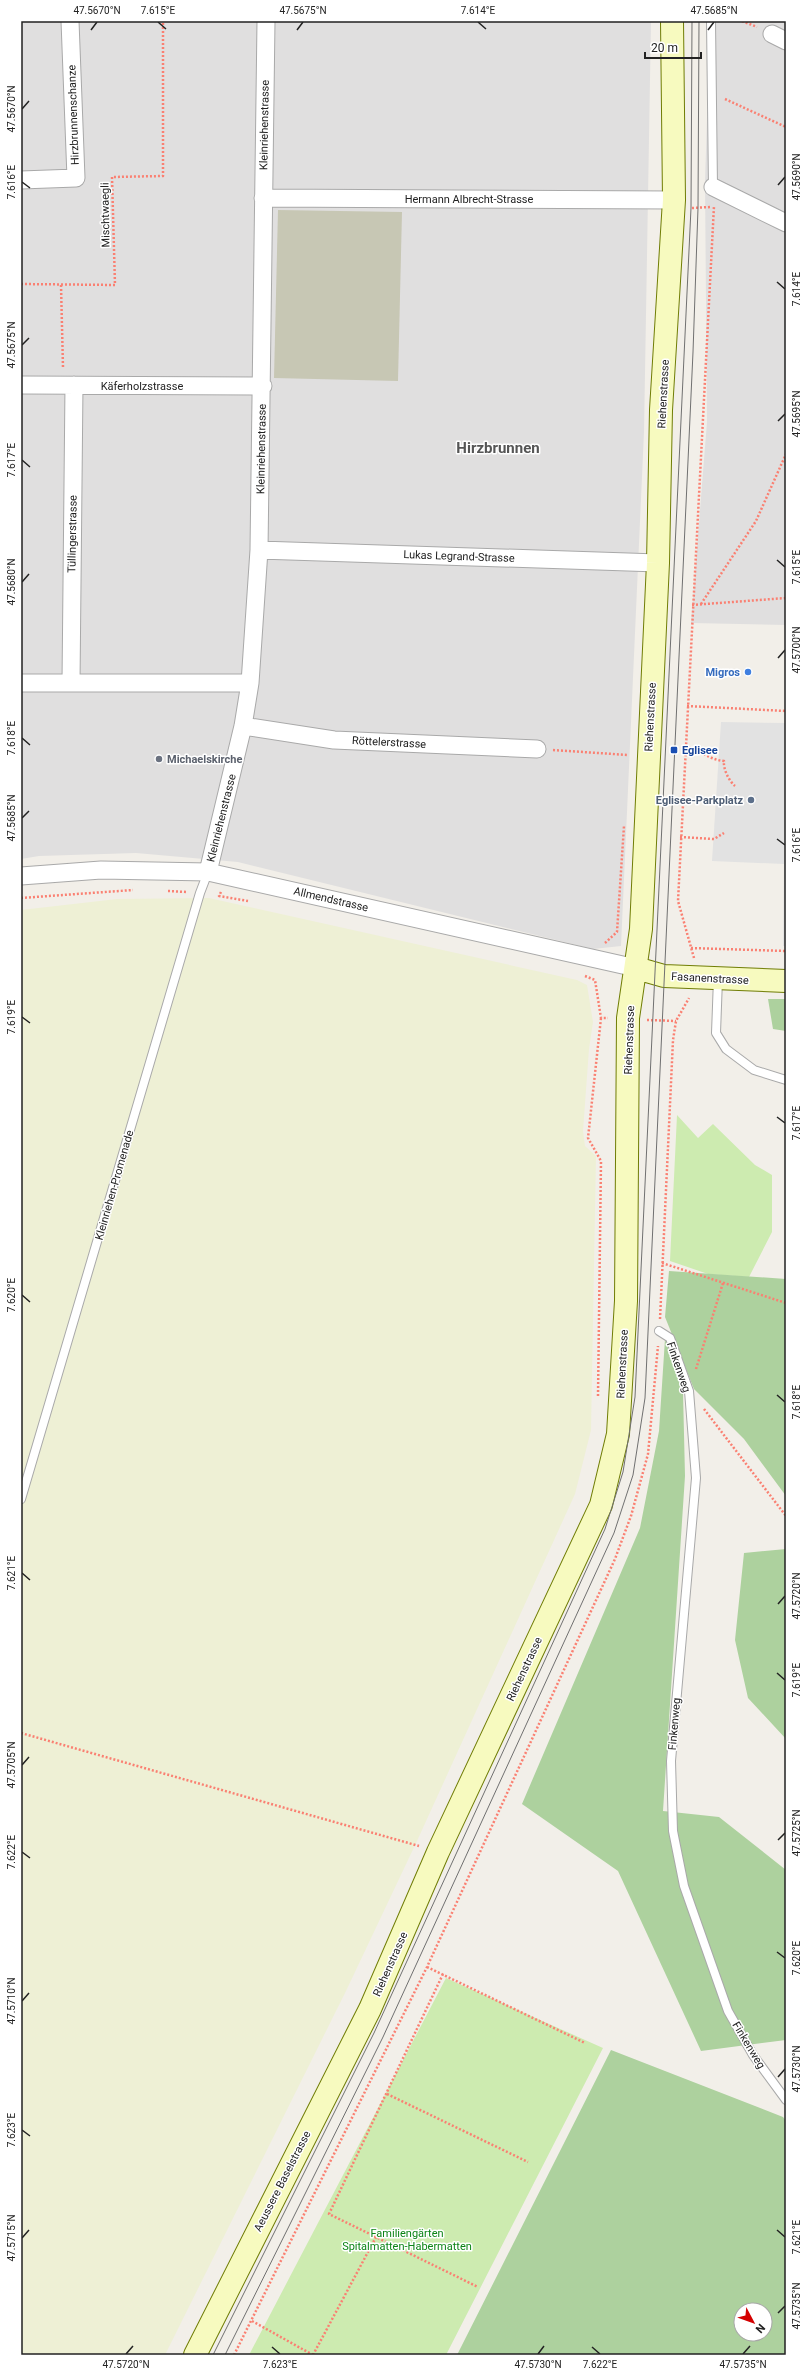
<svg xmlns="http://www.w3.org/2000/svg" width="807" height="2376" viewBox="0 0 807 2376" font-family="Roboto,sans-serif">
	<rect width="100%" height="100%" fill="#f2efe9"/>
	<path fill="#e0dfdf" d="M21,21H651L644,432L621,946L593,949L238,862L136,853L39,856L21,859Z
		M710,21H786V625L691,623L707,422L705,182Z"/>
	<path fill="#c7c7b4" d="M278,210L402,212L398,381L274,378Z"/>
	<path fill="#eef0d5" d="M209,898L577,980L587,985L593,1022L589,1049L583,1131L585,1146L596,1156L591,1430L575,1494L417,1841L346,1991L165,2355H21V910L117,899Z"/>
	<path fill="#cdebb0" d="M677,1115L698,1138L713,1124L755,1165L772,1175V1232L749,1277L708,1274L670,1261Z
		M446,1978L603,2048L446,2355H249Z"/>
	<path fill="#add19e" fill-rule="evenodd" d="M768,999H786V1031L773,1029Z
		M669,1271L786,1279V1496L744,1439L694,1389L665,1317Z
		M665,1339L683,1392L685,1476L663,1811L719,1817L786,1870V2040L701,2051L618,1871L522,1804L640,1528L659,1431Z
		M786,1549V1739L748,1698L735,1640L744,1553Z
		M611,2050L783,2117L786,2121V2355H457ZM741,2310H765V2334H741Z"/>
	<path fill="#e2e2e2" d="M721,722L786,723V946H783L784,864L712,861Z"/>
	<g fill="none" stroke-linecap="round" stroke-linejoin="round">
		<defs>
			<path id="lane" d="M711,21L713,187
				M718,979L716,1033L726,1049L754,1070L786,1080
				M659,1331L670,1338L689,1391L696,1478L671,1761L673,1831L684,1886L728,2011L753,2055L786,2100
				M21,1499L200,893L208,872"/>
			<path id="street" d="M772,34L786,41
				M21,180L76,178L70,21
				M713,187L786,223
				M263,198L674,200
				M21,385L263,386
				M259,550L658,563
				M21,683H250
				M71,683L74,385
				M243,726L334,740L537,749
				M208,872L243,726L250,683L259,550L266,21
				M21,876L101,870L208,872L636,968"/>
			<path id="secondary" d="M636,968L664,976L786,981
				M195,2355L370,2009L438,1852L601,1505L618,1434L626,1301L628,1018L641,929L658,563L661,410L674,200L672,21"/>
		</defs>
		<use href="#lane" stroke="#a9a9a9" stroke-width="10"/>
		<use href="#street" stroke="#a9a9a9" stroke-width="19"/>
		<use href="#secondary" stroke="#707d05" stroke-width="24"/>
		<path stroke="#fa8072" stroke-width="2.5" stroke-dasharray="2 2" stroke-linecap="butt" d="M742,21L757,27
			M725,99L786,127
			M692,208L711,207
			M21,284L115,285L112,177L163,176V21
			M61,285L63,368
			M701,604L756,521L786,454
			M692,605L786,598
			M687,706L786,711
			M685,747C700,749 709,760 724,761C723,769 729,781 735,786
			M553,750L628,755
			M680,837L714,839L724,833
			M168,891L187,892
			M221,892L219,896L248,901
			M21,898L133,890
			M605,943L617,932L624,826
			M691,948L786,951
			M694,958L678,901L714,206
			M585,976L595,980L601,1018H608
			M647,1020L676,1021
			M662,1263L786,1303
			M660,1319L673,1040L676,1021L689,998
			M696,1369L723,1283
			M598,1396L601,1161L588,1138L601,1018
			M704,1409L786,1516
			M21,1733L419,1846
			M427,1967L585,2043
			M443,1974L329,2214L478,2287
			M387,2094L528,2162
			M252,2321L313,2355
			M234,2355L427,1967L615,1559L631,1516L648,1454L658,1346
			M313,2355L376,2237"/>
		<use href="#lane" stroke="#fff" stroke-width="8"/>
		<use href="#street" stroke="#fff" stroke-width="17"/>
		<use href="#secondary" stroke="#f7fabf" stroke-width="22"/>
		<path stroke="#707070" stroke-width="1" d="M213,2355L374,2033L605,1529L623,1472L635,1397L691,208L692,21
			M225,2355L383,2037L614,1533L633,1475L645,1398L693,352L698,208L699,21"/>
	</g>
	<path fill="none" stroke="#222" stroke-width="1.5" d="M158,22L166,29M478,22L486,29M91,30L97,22M297,30L303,22M708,30L714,22M22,109L29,101M22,182L30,188M778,185L785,177M777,282L785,289M22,345L29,338M778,421L785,414M22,460L30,467M777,560L785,567M22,582L29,574M778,658L785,650M22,738L30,745M22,818L29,811M777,839L785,845M22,1017L30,1023M777,1117L785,1123M22,1295L30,1302M777,1395L785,1402M22,1573L30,1580M778,1604L785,1596M777,1673L785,1680M22,1765L29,1757M778,1840L785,1833M22,1852L30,1858M777,1952L785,1958M22,2001L29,1993M778,2077L785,2069M22,2130L30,2136M777,2230L785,2237M22,2238L29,2230M778,2313L785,2306M272,2347L280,2354M592,2347L600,2354M126,2354L133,2346M538,2354L544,2346M743,2354L750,2346"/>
	<circle fill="#3f7fe0" stroke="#fff" stroke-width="1.5" cx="748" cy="672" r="4"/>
	<rect fill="#1a4fb4" stroke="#fff" stroke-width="1.5" x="670" y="746" width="8" height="8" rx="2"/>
	<circle fill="#6b7280" stroke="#fff" stroke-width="1.5" cx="159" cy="759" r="4"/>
	<circle fill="#5c6f8a" stroke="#fff" stroke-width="1.5" cx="751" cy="800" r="4"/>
	<g text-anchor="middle" stroke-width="3" stroke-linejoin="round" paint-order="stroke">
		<g font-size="11" fill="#222" stroke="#fff">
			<text transform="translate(73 115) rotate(-92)" y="4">Hirzbrunnenschanze</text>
			<text transform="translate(264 125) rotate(-89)" y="4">Kleinriehenstrasse</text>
			<text x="469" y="203">Hermann Albrecht-Strasse</text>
			<text transform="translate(105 215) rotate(-91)" y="4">Mischtwaegli</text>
			<text x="142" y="390">Käferholzstrasse</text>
			<text transform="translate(663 394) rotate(-87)" y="4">Riehenstrasse</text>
			<text transform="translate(261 449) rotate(-89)" y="4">Kleinriehenstrasse</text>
			<text transform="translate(72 534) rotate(-89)" y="4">Tüllingerstrasse</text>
			<text transform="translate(459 556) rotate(2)" y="4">Lukas Legrand-Strasse</text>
			<text transform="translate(650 717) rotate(-87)" y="4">Riehenstrasse</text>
			<text transform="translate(389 742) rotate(3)" y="4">Röttelerstrasse</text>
			<text transform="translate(221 818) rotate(-76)" y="4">Kleinriehenstrasse</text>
			<text transform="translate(331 899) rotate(13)" y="4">Allmendstrasse</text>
			<text transform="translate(710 978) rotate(3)" y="4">Fasanenstrasse</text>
			<text transform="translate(629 1040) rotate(-88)" y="4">Riehenstrasse</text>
			<text transform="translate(114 1185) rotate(-74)" y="4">Kleinriehen-Promenade</text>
			<text transform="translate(622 1364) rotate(-87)" y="4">Riehenstrasse</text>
			<text transform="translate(679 1367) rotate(71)" y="4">Finkenweg</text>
			<text transform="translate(524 1669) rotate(-65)" y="4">Riehenstrasse</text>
			<text transform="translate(674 1724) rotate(-85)" y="4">Finkenweg</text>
			<text transform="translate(390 1964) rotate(-66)" y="4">Riehenstrasse</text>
			<text transform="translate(749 2045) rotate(59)" y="4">Finkenweg</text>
			<text transform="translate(282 2181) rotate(-63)" y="4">Aeussere Baselstrasse</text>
		</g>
		<g font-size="11" font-weight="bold" fill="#366cbe" stroke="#fff" text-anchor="end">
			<text x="740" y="676">Migros</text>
		</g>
		<g font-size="11" font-weight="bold" fill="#164399" stroke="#fff" text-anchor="start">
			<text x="682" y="754">Eglisee</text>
		</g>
		<g font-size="11" font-weight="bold" fill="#5b616d" stroke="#fff" text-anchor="start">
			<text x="167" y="763">Michaelskirche</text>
		</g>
		<g font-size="11" font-weight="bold" fill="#4e5e75" stroke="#fff" text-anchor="end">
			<text x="743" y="804">Eglisee-Parkplatz</text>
		</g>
		<g font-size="11" fill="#0c8416" stroke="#fff">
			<text x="407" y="2237">Familiengärten<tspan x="407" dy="13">Spitalmatten-Habermatten</tspan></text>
		</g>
		<g font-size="15" font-weight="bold" fill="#555" stroke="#fff">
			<text x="498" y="453">Hirzbrunnen</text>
		</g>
	</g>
	<rect width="807" height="2376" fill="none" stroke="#ffffff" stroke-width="44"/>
	<g transform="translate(753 2322) rotate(131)"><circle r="19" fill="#ffffff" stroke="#a7a7a7"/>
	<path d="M0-3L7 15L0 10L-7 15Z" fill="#d40000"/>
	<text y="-6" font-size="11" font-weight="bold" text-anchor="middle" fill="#222222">N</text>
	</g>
	<path d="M645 52v6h56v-6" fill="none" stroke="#222222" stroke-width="2"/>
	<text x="651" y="52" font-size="12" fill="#222222" stroke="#ffffff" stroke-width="3" paint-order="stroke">20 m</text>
	<rect x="22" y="22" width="763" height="2332" fill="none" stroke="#222" stroke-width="1.5"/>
	<g font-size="10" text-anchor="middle" fill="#222">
		<text x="97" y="14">47.5670°N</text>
		<text x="158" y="14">7.615°E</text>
		<text x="303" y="14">47.5675°N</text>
		<text x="478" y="14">7.614°E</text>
		<text x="714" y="14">47.5685°N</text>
		<text transform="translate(11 109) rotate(-90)" y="4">47.5670°N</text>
		<text transform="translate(796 177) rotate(-90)" y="4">47.5690°N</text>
		<text transform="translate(11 182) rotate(-90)" y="4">7.616°E</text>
		<text transform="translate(796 289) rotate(-90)" y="4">7.614°E</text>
		<text transform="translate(11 345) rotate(-90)" y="4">47.5675°N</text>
		<text transform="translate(796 414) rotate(-90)" y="4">47.5695°N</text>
		<text transform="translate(11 460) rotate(-90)" y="4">7.617°E</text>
		<text transform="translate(796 567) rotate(-90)" y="4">7.615°E</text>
		<text transform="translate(11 582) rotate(-90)" y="4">47.5680°N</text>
		<text transform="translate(796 650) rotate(-90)" y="4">47.5700°N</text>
		<text transform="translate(11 738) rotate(-90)" y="4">7.618°E</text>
		<text transform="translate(11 818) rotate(-90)" y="4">47.5685°N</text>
		<text transform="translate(796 845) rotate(-90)" y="4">7.616°E</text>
		<text transform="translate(11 1017) rotate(-90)" y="4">7.619°E</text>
		<text transform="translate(796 1123) rotate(-90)" y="4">7.617°E</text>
		<text transform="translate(11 1295) rotate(-90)" y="4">7.620°E</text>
		<text transform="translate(796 1402) rotate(-90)" y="4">7.618°E</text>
		<text transform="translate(11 1573) rotate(-90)" y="4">7.621°E</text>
		<text transform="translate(796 1596) rotate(-90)" y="4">47.5720°N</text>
		<text transform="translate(796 1680) rotate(-90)" y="4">7.619°E</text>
		<text transform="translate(11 1765) rotate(-90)" y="4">47.5705°N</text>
		<text transform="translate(796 1833) rotate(-90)" y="4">47.5725°N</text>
		<text transform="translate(11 1852) rotate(-90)" y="4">7.622°E</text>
		<text transform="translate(796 1958) rotate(-90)" y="4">7.620°E</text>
		<text transform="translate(11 2001) rotate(-90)" y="4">47.5710°N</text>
		<text transform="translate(796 2069) rotate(-90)" y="4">47.5730°N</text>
		<text transform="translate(11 2130) rotate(-90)" y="4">7.623°E</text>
		<text transform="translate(796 2237) rotate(-90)" y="4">7.621°E</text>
		<text transform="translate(11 2238) rotate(-90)" y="4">47.5715°N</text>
		<text transform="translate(796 2306) rotate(-90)" y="4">47.5735°N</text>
		<text x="126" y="2368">47.5720°N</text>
		<text x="280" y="2368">7.623°E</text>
		<text x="538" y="2368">47.5730°N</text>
		<text x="600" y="2368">7.622°E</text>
		<text x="743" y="2368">47.5735°N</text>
	</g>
</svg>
